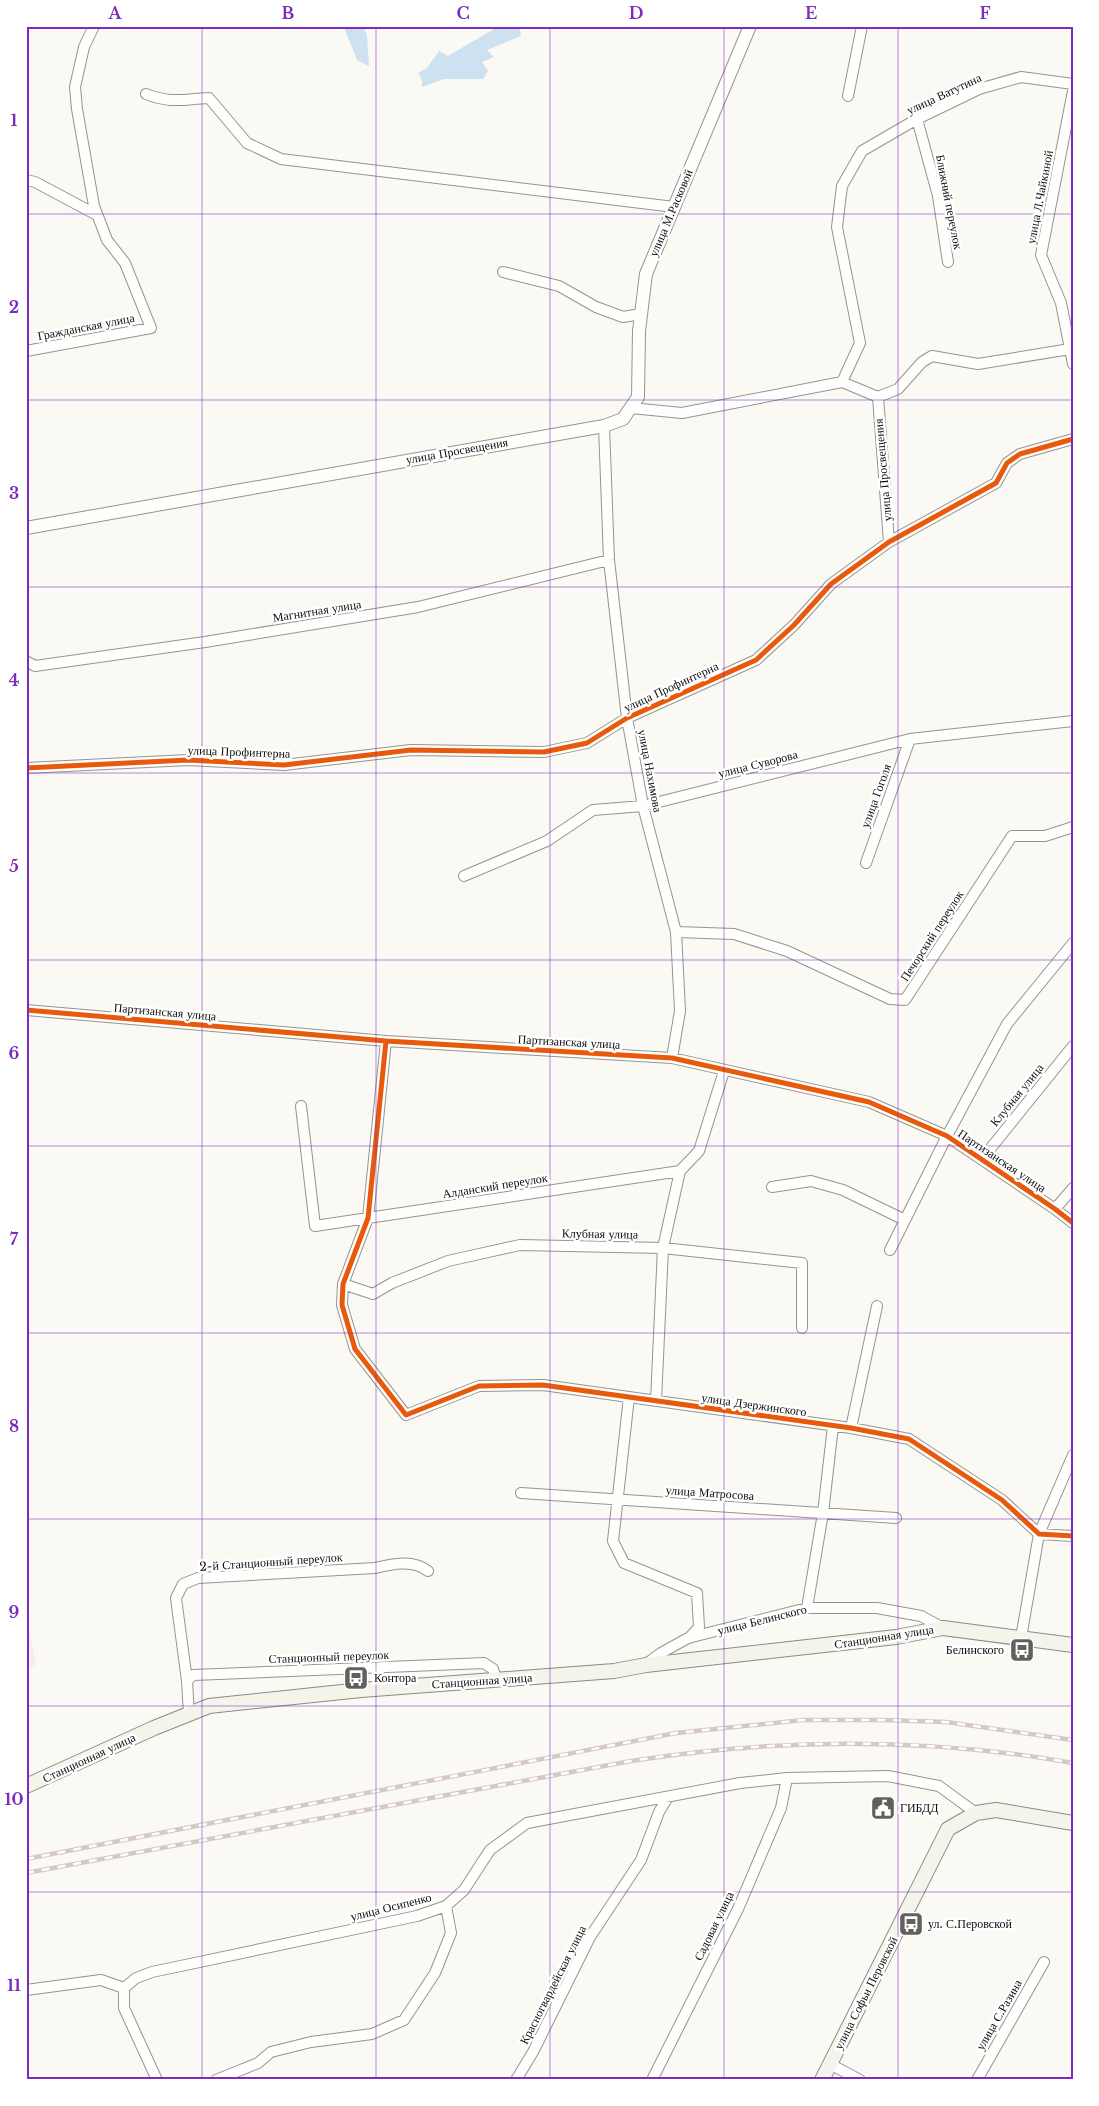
<svg xmlns="http://www.w3.org/2000/svg" width="1099" height="2106" viewBox="0 0 1099 2106" font-family="'Libre Baskerville',serif">
	<rect width="100%" height="100%" fill="#faf9f3"/>
	<path fill="#f2edef" d="M26,1613L36,1664L26,1671Z"/>
	<path fill="#cde1f0" d="M346,26H363L367,36L369,66L357,60L345,30Z
		M495,26H519L521,36L487,50L494,57L482,62L488,71L483,79H444L422,87V80L418,73L427,68L439,51L448,56L494,29Z"/>
	<g fill="none" stroke-linecap="round" stroke-linejoin="round">
		<defs>
			<path id="minor" d="M1073,91L1041,255L1061,303L1073,364
				M146,94C172,104 183,99 209,98L247,143L281,159L674,207
				M848,96L862,26
				M917,119L938,196L948,262
				M26,180L35,182L97,215
				M503,272L559,286L596,307L623,317L641,314
				M26,351L151,328L125,263L107,240L94,206L77,109L75,87L84,47L94,26
				M842,382L860,343L837,227L842,186L862,151L917,119L979,89L1021,77L1073,84
				M878,397L898,389L922,362L932,356L978,364L1070,349
				M631,408L682,413L842,382L878,397L889,542
				M604,426L609,560L627,718L643,806L676,932L680,1011L672,1058
				M26,661L35,666L205,642L418,607L609,560
				M26,768L188,760L284,765L411,750L544,752L587,743L627,718L756,660L794,625L831,584L889,542L996,483L1007,463L1020,454L1073,439
				M866,863L910,739
				M464,876L547,841L593,810L643,806L910,739L1073,721
				M676,932L734,934L787,951L890,999L905,1000L1012,836H1045L1073,827
				M26,1010L386,1041L672,1058L869,1102L947,1136L1055,1209L1073,1223
				M386,1041L368,1218L343,1284L342,1305L355,1349L406,1415L479,1386L543,1385L851,1428L909,1439L1002,1500L1039,1534L1073,1536
				M301,1106L315,1226L680,1171
				M982,1159L1073,1046
				M772,1187L811,1181L843,1190L905,1220
				M1055,1209L1073,1188
				M890,1250L947,1136L1007,1024L1073,943
				M343,1284L373,1294L392,1283L448,1261L520,1245L663,1248L802,1263V1328
				M629,1397L613,1541L624,1563L697,1593L699,1627L689,1638
				M656,1401L663,1248L680,1171L699,1151L724,1071
				M851,1428L877,1306
				M521,1493L896,1518
				M807,1608L823,1513L833,1426
				M1021,1638L1039,1534L1073,1455
				M646,1664L661,1653L688,1638L807,1608H877L921,1616L943,1628
				M187,1681L176,1598L183,1584L198,1578L375,1568C392,1564 413,1559 428,1571
				M189,1714L187,1681L193,1675L484,1663L493,1669L497,1681
				M124,1988L136,1978L152,1972L417,1916L446,1906L464,1890L490,1850L527,1823L740,1783L787,1778L888,1776L939,1786L976,1813
				M124,1988V2008L157,2080
				M26,1990L101,1980L124,1988
				M830,2064L860,2080
				M216,2080L258,2063L271,2052L311,2042L372,2034L404,2020L435,1973L451,1933L446,1906
				M516,2080L533,2052L590,1937L641,1860L659,1812L668,1797
				M652,2080L738,1909L781,1808L787,1778
				M977,2080L1044,1962"/>
			<path id="tertiary" d="M26,528L604,426L623,419L638,397L639,331L646,274L750,26"/>
			<path id="secondary" d="M26,1786L154,1728L209,1706L361,1690L614,1671L646,1665L896,1637L943,1628L1073,1645
				M822,2080L948,1829L976,1813L996,1810L1073,1823"/>
		</defs>
		<use href="#minor" stroke="#949491" stroke-width="12"/>
		<use href="#tertiary" stroke="#949491" stroke-width="14"/>
		<use href="#secondary" stroke="#8b8a88" stroke-width="16"/>
		<use href="#minor" stroke="#fefefd" stroke-width="10"/>
		<use href="#tertiary" stroke="#fefefd" stroke-width="12"/>
		<use href="#secondary" stroke="#f4f4ea" stroke-width="14"/>
		<defs>
			<path id="rail" d="M26,1859L676,1733L803,1720H882L946,1722L1073,1740
				M26,1873L631,1761C779,1738 925,1737 1073,1763"/>
		</defs>
		<use href="#rail" stroke="#d5c8c6" stroke-width="4.5"/>
		<use href="#rail" stroke="#fff" stroke-width="2.5" stroke-dasharray="8" stroke-linecap="butt"/>
		<defs>
			<path id="cycleway" d="M26,768L188,760L284,765L411,750L544,752L587,743L627,718L756,660L794,625L831,584L889,542L996,483L1007,463L1020,454L1073,439
				M26,1010L386,1041L672,1058L869,1102L947,1136L1055,1209L1073,1223
				M386,1041L368,1218L343,1284L342,1305L355,1349L406,1415L479,1386L543,1385L851,1428L909,1439L1002,1500L1039,1534L1073,1536"/>
		</defs>
		<use href="#cycleway" stroke="#fff" stroke-width="8"/>
		<use href="#cycleway" stroke="#e8590c" stroke-width="5"/>
	</g>
	<path fill="none" stroke="#7b2cbf" stroke-width="1" stroke-opacity="0.55" d="M202,26V2080M376,26V2080M550,26V2080M724,26V2080M898,26V2080M26,214H1073M26,400H1073M26,587H1073M26,773H1073M26,960H1073M26,1146H1073M26,1333H1073M26,1519H1073M26,1706H1073M26,1892H1073"/>
	<defs>
		<symbol id="bus-square" viewBox="-11 -11 22 22"><rect x="-9" y="-9" width="18" height="18" rx="4" fill="#61605e" stroke="#fff"/><path d="M-5-6H5V4H4V6H2V4H-2V6H-4V4H-5ZM-3.5-4V0h7V-4ZM-3.5 1.2v1.5H-2V1.2ZM2 1.2v1.5H3.5V1.2Z" fill="#fff"/></symbol>
		<symbol id="civic-square" viewBox="-11 -11 22 22"><rect x="-9" y="-9" width="18" height="18" rx="4" fill="#61605e" stroke="#fff"/><path d="M-.6-6.5H3V-4.5H.6V-3L4-1V1h2V6H-6V1h2V-1L-.6-3ZM-1.2 2.5V6h2.4V2.5Z" fill="#fff"/></symbol>
	</defs>
	<g fill-rule="evenodd">
		<use href="#bus-square" x="1008" y="1636" width="28" height="28"/>
		<use href="#bus-square" x="342" y="1664" width="28" height="28"/>
		<use href="#civic-square" x="869" y="1794" width="28" height="28"/>
		<use href="#bus-square" x="897" y="1910" width="28" height="28"/>
	</g>
	<g text-anchor="middle" stroke-width="5" stroke-linejoin="round" paint-order="stroke">
		<g font-size="12" fill="#0e0e0e" stroke="#fff">
			<text transform="translate(944 94) rotate(-25)" y="4">улица Ватутина</text>
			<text transform="translate(1040 197) rotate(-79)" y="4">улица Л.Чайкиной</text>
			<text transform="translate(949 202) rotate(79)" y="4">Ближний переулок</text>
			<text transform="translate(671 213) rotate(-67)" y="4">улица М.Расковой</text>
			<text transform="translate(86 327) rotate(-11)" y="4">Гражданская улица</text>
			<text transform="translate(457 451) rotate(-10)" y="4">улица Просвещения</text>
			<text transform="translate(883 470) rotate(-95)" y="4">улица Просвещения</text>
			<text transform="translate(317 611) rotate(-9)" y="4">Магнитная улица</text>
			<text transform="translate(671 687) rotate(-25)" y="4">улица Профинтерна</text>
			<text transform="translate(239 752) rotate(2)" y="4">улица Профинтерна</text>
			<text transform="translate(758 764) rotate(-14)" y="4">улица Суворова</text>
			<text transform="translate(650 771) rotate(79)" y="4">улица Нахимова</text>
			<text transform="translate(876 796) rotate(-70)" y="4">улица Гоголя</text>
			<text transform="translate(932 936) rotate(-57)" y="4">Печорский переулок</text>
			<text transform="translate(165 1012) rotate(5)" y="4">Партизанская улица</text>
			<text transform="translate(569 1042) rotate(3)" y="4">Партизанская улица</text>
			<text transform="translate(1017 1095) rotate(-51)" y="4">Клубная улица</text>
			<text transform="translate(1002 1161) rotate(34)" y="4">Партизанская улица</text>
			<text transform="translate(495 1186) rotate(-9)" y="4">Алданский переулок</text>
			<text transform="translate(600 1234) rotate(1)" y="4">Клубная улица</text>
			<text transform="translate(754 1405) rotate(8)" y="4">улица Дзержинского</text>
			<text transform="translate(710 1493) rotate(4)" y="4">улица Матросова</text>
			<text transform="translate(271 1562) rotate(-4)" y="4">2-й Станционный переулок</text>
			<text transform="translate(762 1620) rotate(-14)" y="4">улица Белинского</text>
			<text transform="translate(884 1637) rotate(-9)" y="4">Станционная улица</text>
			<text transform="translate(329 1657) rotate(-2)" y="4">Станционный переулок</text>
			<text transform="translate(482 1681) rotate(-4)" y="4">Станционная улица</text>
			<text transform="translate(89 1758) rotate(-25)" y="4">Станционная улица</text>
			<text transform="translate(391 1907) rotate(-14)" y="4">улица Осипенко</text>
			<text transform="translate(714 1926) rotate(-64)" y="4">Садовая улица</text>
			<text transform="translate(553 1985) rotate(-63)" y="4">Красногвардейская улица</text>
			<text transform="translate(866 1993) rotate(-63)" y="4">улица Софьи Перовской</text>
			<text transform="translate(999 2015) rotate(-60)" y="4">улица С.Разина</text>
		</g>
		<g font-size="12" fill="#0e0e0e" stroke="#fff" text-anchor="start">
			<text x="1004" y="1654" text-anchor="end">Белинского</text>
			<text x="374" y="1682">Контора</text>
			<text x="900" y="1812">ГИБДД</text>
			<text x="928" y="1928">ул. С.Перовской</text>
		</g>
	</g>
	<rect width="1099" height="2106" fill="none" stroke="#ffffff" stroke-width="55"/>
	<rect x="28" y="28" width="1044" height="2050" fill="none" stroke="#7b2cbf" stroke-width="2"/>
	<g font-size="16" text-anchor="middle" font-weight="bold" fill="#7b2cbf">
		<text x="115" y="19">A</text>
		<text x="288" y="19">B</text>
		<text x="463" y="19">C</text>
		<text x="636" y="19">D</text>
		<text x="811" y="19">E</text>
		<text x="985" y="19">F</text>
		<text x="14" y="126">1</text>
		<text x="14" y="313">2</text>
		<text x="14" y="499">3</text>
		<text x="14" y="686">4</text>
		<text x="14" y="872">5</text>
		<text x="14" y="1059">6</text>
		<text x="14" y="1245">7</text>
		<text x="14" y="1432">8</text>
		<text x="14" y="1618">9</text>
		<text x="14" y="1805">10</text>
		<text x="14" y="1991">11</text>
	</g>
</svg>
